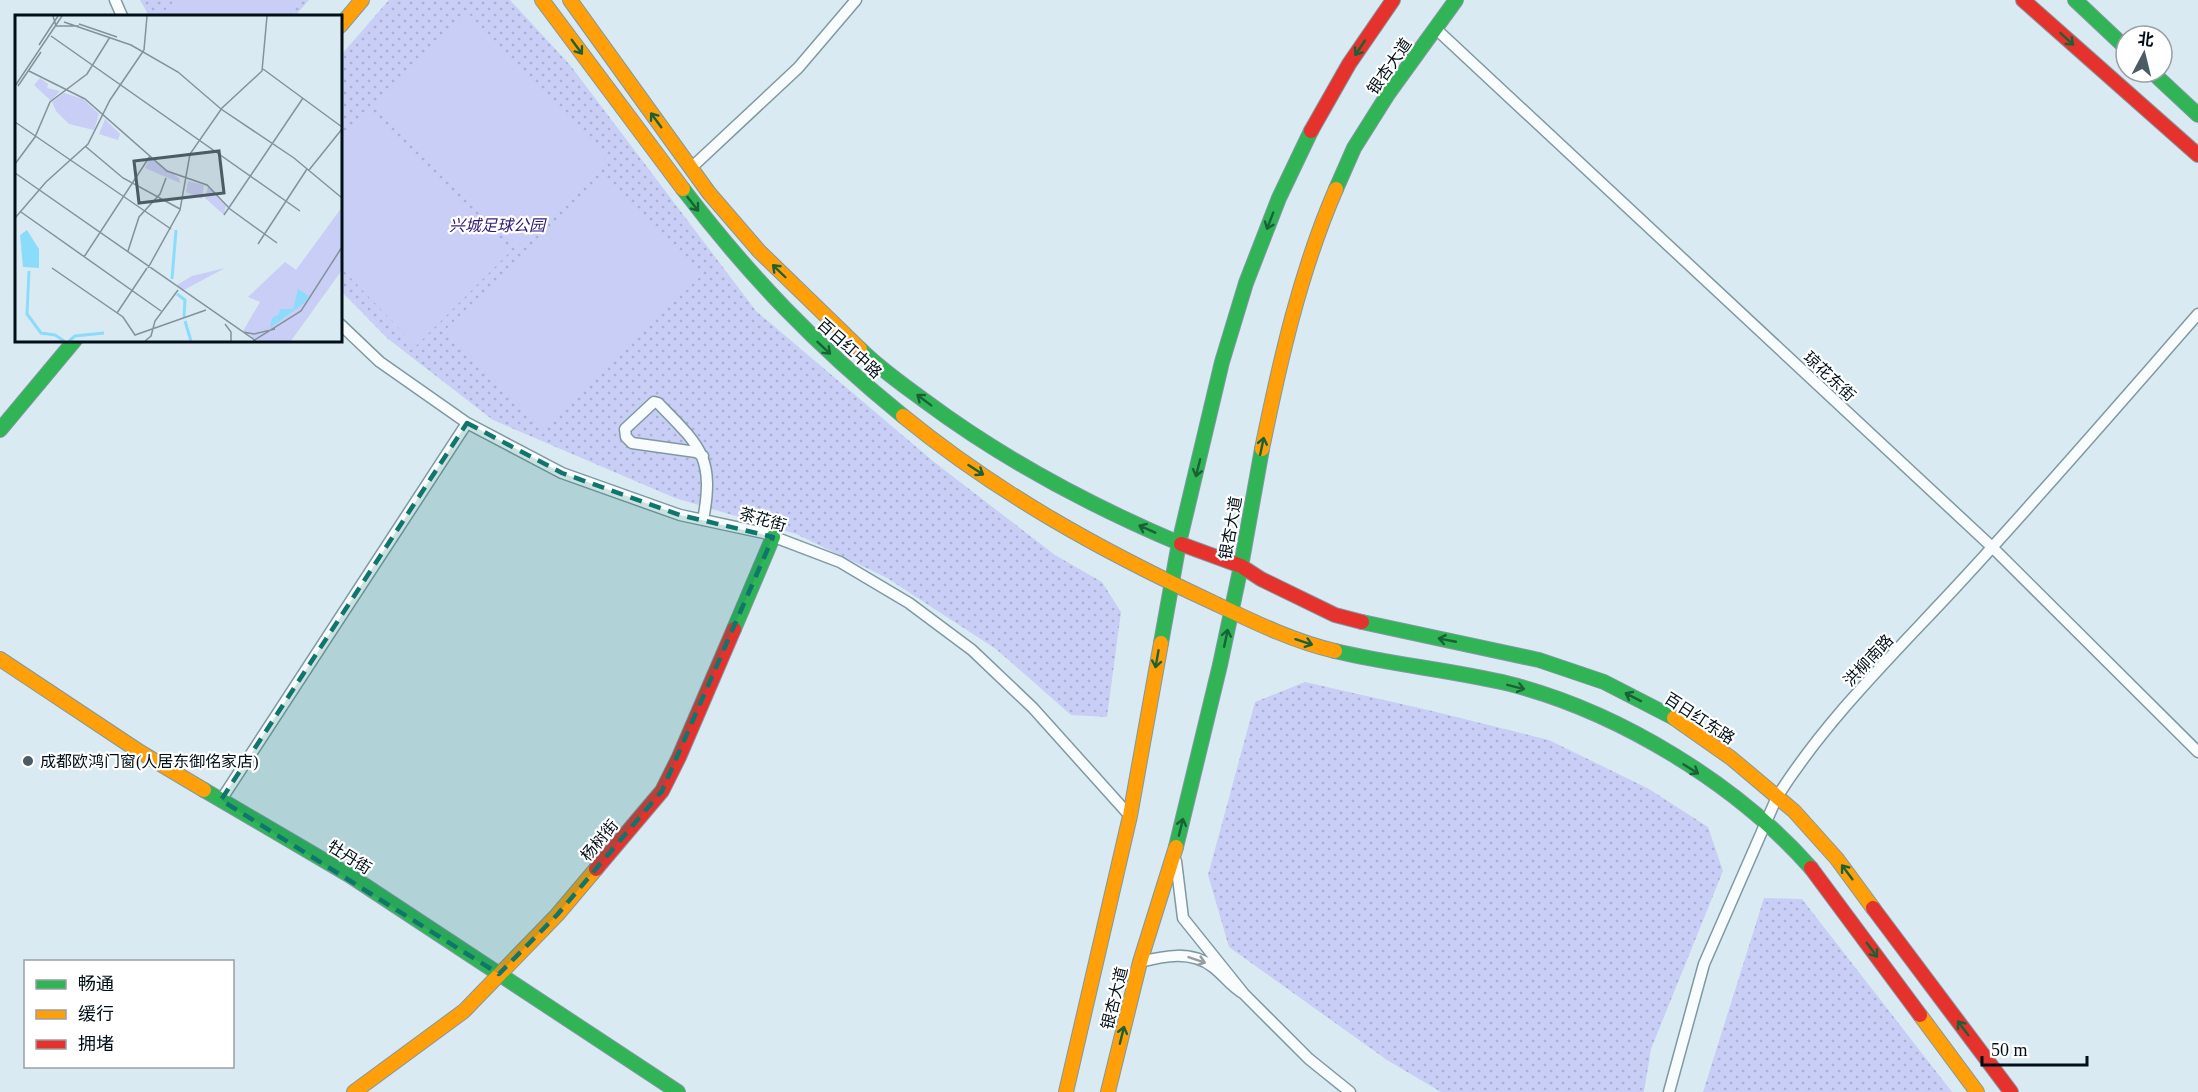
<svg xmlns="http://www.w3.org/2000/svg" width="2198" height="1092" viewBox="0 0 2198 1092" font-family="'Times New Roman','Noto Sans SC',serif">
	<defs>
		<pattern id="grass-dots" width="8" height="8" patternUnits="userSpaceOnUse" patternTransform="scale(1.5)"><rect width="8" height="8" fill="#c8cef5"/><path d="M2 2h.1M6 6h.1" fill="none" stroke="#aab0d1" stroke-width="1.8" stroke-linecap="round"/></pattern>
	</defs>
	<rect width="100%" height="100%" fill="#daeaf2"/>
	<path fill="url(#grass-dots)" d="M140,0H309L295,16H149Z
		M389,0H510L570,65L756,311L934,462L1055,555L1102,582L1121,612L1107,717L1071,715L996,649L887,578L796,534L675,498L493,420L387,338L341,291V55Z
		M1305,682L1428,710L1549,740L1649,789L1708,827L1723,871L1651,1049L1644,1092H1441L1387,1060L1229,947L1208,875L1255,702Z
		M1764,898L1802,899L1952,1092H1703Z"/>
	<path fill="#c8cef5" d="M175,0H298L282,16H161L160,15Z
		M468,13L607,157L515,249L374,104Z
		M369,109L509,253L416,346L341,268V137Z
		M604,175L702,275L544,427L446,329Z"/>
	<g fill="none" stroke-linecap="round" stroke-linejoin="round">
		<defs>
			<path id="street" d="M115,0L122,16
				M1435,28L1992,547L2198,752
				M691,168L798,68L856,0
				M340,324L380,362L467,423L562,473L680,515L764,533L840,562L909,603L972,650L1033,708L1130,816
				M703,520C715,457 700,446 658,403L654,402L625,429L626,437L632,443L696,452L703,456
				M221,800L467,423
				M1140,962C1164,956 1191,950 1213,967C1225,976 1229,985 1244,994L1183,918L1176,861
				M1244,994L1309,1059L1350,1092
				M1669,1092L1704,964L1777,797C1829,715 1901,647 1966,576C2045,490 2121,402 2198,314"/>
			<path id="fast" d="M2075,0L2126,48
				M2152,72L2198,115
				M683,189C750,277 817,346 903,416
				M1336,189L1354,148L1388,94L1456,0
				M860,349C880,369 902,384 925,401C1003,459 1091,506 1181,544
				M0,430L75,340
				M1362,622L1539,660L1604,682L1674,718
				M734,629L773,537
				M1161,643L1179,543L1222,362L1246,283L1279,198L1311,131
				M1335,651C1393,665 1452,670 1510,684C1619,712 1737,784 1811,868
				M204,790L349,875L678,1092
				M1176,847L1220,665L1241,566L1262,449"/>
			<path id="slow" d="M542,0L683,189
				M570,0L709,193L759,251L860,349
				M340,26L362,0
				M903,416C997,493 1102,551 1212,602C1252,621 1292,641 1335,651
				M1262,449C1280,361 1300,272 1336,189
				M0,659L140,752L204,790
				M1674,718L1731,758L1794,811L1837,859L1873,908
				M1920,1015L1977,1092
				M354,1092L464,1011L557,915L596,869
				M1066,1092L1130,816L1161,643
				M1108,1092L1140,962L1176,847"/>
			<path id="jam" d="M2023,0L2198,155
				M1311,131L1349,64L1393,0
				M1181,544L1241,566L1261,579L1335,615L1362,622
				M1811,868L1920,1015
				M596,869L662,791L679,757L734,629
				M1873,908L2011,1092"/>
		</defs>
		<use href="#street" stroke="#7f99a2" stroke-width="13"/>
		<use href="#fast" stroke="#7f99a2" stroke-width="16"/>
		<use href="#slow" stroke="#7f99a2" stroke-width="16"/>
		<use href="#jam" stroke="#7f99a2" stroke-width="16"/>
		<use href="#street" stroke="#f9fcfd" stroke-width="10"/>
		<use href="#fast" stroke="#30b455" stroke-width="14"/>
		<use href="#slow" stroke="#ff9f0a" stroke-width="14"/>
		<use href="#jam" stroke="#e5322d" stroke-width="14"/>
	</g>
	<defs><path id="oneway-shaft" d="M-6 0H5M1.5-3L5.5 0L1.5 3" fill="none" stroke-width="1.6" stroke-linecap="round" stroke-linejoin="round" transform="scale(1.5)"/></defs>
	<g stroke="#186236">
		<use href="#oneway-shaft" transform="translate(2067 39) rotate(42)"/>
		<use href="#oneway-shaft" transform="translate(577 47) rotate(54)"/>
		<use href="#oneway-shaft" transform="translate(1360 48) rotate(124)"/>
		<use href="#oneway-shaft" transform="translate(656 120) rotate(-126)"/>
		<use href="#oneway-shaft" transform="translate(693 204) rotate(52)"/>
		<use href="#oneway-shaft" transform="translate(1270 221) rotate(111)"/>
		<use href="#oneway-shaft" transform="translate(779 271) rotate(-136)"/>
		<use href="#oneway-shaft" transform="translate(824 348) rotate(43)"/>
		<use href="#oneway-shaft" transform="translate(924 400) rotate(-143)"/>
		<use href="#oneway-shaft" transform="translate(1262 446) rotate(-78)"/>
		<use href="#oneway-shaft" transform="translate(1198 468) rotate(104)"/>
		<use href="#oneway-shaft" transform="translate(976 470) rotate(33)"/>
		<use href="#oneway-shaft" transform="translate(1147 529) rotate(-156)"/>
		<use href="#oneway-shaft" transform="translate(1226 638) rotate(-78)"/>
		<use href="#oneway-shaft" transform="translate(1447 640) rotate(-169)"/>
		<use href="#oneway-shaft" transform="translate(1304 642) rotate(18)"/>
		<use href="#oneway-shaft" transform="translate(1157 659) rotate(100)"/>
		<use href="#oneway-shaft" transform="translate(1516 687) rotate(14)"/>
		<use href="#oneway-shaft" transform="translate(1633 697) rotate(-153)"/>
		<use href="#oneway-shaft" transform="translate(1691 769) rotate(32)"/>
		<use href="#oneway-shaft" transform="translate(1181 827) rotate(-76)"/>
		<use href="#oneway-shaft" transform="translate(1847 872) rotate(-127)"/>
		<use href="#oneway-shaft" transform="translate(1872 950) rotate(54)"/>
		<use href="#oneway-shaft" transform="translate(1963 1028) rotate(-127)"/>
		<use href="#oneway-shaft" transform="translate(1122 1035) rotate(-76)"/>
	</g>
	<use stroke="#959da1" href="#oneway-shaft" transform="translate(1197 960) rotate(19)"/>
	<path fill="#0f766e" fill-opacity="0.2" stroke="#0f766e" stroke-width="4.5" stroke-dasharray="12 8" stroke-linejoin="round" d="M467,423L562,473L680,515L773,537L662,791L557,915L499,974L221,800Z"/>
	<circle fill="#4c5c64" stroke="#fff" stroke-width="2" cx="28" cy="761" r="6"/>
	<g text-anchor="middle" stroke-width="4.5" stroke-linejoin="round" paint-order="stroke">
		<g font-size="16" fill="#000f18" stroke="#fff">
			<text transform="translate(1389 66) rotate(-55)" y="6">银杏大道</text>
			<text transform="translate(850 348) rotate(42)" y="6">百日红中路</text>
			<text transform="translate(1830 376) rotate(43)" y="6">琼花东街</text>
			<text transform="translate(763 519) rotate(16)" y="6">茶花街</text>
			<text transform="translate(1230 528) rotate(-80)" y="6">银杏大道</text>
			<text transform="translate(1868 660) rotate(-47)" y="6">洪柳南路</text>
			<text transform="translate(1700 718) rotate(33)" y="6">百日红东路</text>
			<text transform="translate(599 840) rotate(-50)" y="6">杨树街</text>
			<text transform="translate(350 857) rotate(32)" y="6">牡丹街</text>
			<text transform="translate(1114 998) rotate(-76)" y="6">银杏大道</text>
		</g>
		<g font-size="16" font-style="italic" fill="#301975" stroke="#fff">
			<text x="497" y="231">兴城足球公园</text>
		</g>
		<g font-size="16" fill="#000f18" stroke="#fff" text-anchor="start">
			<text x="40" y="767">成都欧鸿门窗(人居东御佲家店)</text>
		</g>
	</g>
	<g transform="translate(15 15)">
		<rect width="327" height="327" fill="#daeaf2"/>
		<path d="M25,63L33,69L32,73L45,76L36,86L19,70ZM49,78L68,84L84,99L79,115L54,109L41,96L37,87ZM90,104L105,119L103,125L84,119ZM135,143L164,163L165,168L130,153ZM173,166L189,170L187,184L171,177ZM193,172L211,191L209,200L190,183ZM327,192V255L276,326H244L237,322L228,316L245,287L233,282L270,247L281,255ZM210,253L167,276L162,270L177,261Z" fill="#c8cef5"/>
		<path d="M12,215L24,234V253L8,252L5,220ZM283,274L294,281L289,288L255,313L257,303L264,299L265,294H278Z" fill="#8bdcfb"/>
		<path fill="none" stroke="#8bdcfb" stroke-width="3" d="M14,256L12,299L26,318L40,320L49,326M157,264L161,215M162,279L170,285L169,303M170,306L176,326M54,326L60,321L89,318"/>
		<path fill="none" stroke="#83929b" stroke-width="1.5" d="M38,1L41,11H64M49,7L116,30L163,57L206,94L279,143L327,183M64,9L102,22M36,21L285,196M24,30L43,1M129,35L132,1M248,54L327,112M14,56L70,84L152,156L192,170L215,194L262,228M0,71L47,1M3,71L26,37M0,107L156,214M70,131L108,163L165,194M0,149L20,122L35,87L72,59L95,22M294,155L327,114M0,158L241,326M6,197L146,296M209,200L288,83M0,203L31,167L73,129L95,85L129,35M243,229L292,154M113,236L124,202L145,179L151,163M69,242L135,141M37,253L108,302L120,320L191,295M133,253L165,195L175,139L207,93L247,56L252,1M102,298L132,253M210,309L216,317V326M228,317L239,319L260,314M130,326L136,321L140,306L163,275M238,326L286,296L327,232"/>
		<path fill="#4c5c64" fill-opacity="0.15" stroke="#4c5c64" stroke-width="3" d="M204,136L209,178L124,188L119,146Z"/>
		<rect width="327" height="327" fill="none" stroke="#000f18" stroke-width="3"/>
	</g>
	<rect x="24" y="960" width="210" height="108" fill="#ffffff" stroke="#999fa3" stroke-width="1.5"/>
	<rect x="36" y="980" width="30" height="9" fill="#30b455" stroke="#999fa3" stroke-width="1.5"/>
	<text x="78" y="990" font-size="18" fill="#000f18">畅通</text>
	<rect x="36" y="1010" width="30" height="9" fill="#ff9f0a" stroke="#999fa3" stroke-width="1.5"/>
	<text x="78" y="1020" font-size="18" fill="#000f18">缓行</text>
	<rect x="36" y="1040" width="30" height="9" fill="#e5322d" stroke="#999fa3" stroke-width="1.5"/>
	<text x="78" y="1050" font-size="18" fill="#000f18">拥堵</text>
	<g transform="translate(2144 54) rotate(7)"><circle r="28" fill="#ffffff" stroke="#999fa3" stroke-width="1.5"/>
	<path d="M0-4.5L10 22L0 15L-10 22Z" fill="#4c5c64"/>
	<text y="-9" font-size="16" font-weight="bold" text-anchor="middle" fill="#000f18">北</text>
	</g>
	<path d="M1982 1056v9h105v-9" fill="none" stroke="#000f18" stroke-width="3"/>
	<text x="1991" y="1056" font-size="18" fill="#000f18" stroke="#ffffff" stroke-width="4.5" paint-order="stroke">50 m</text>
</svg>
